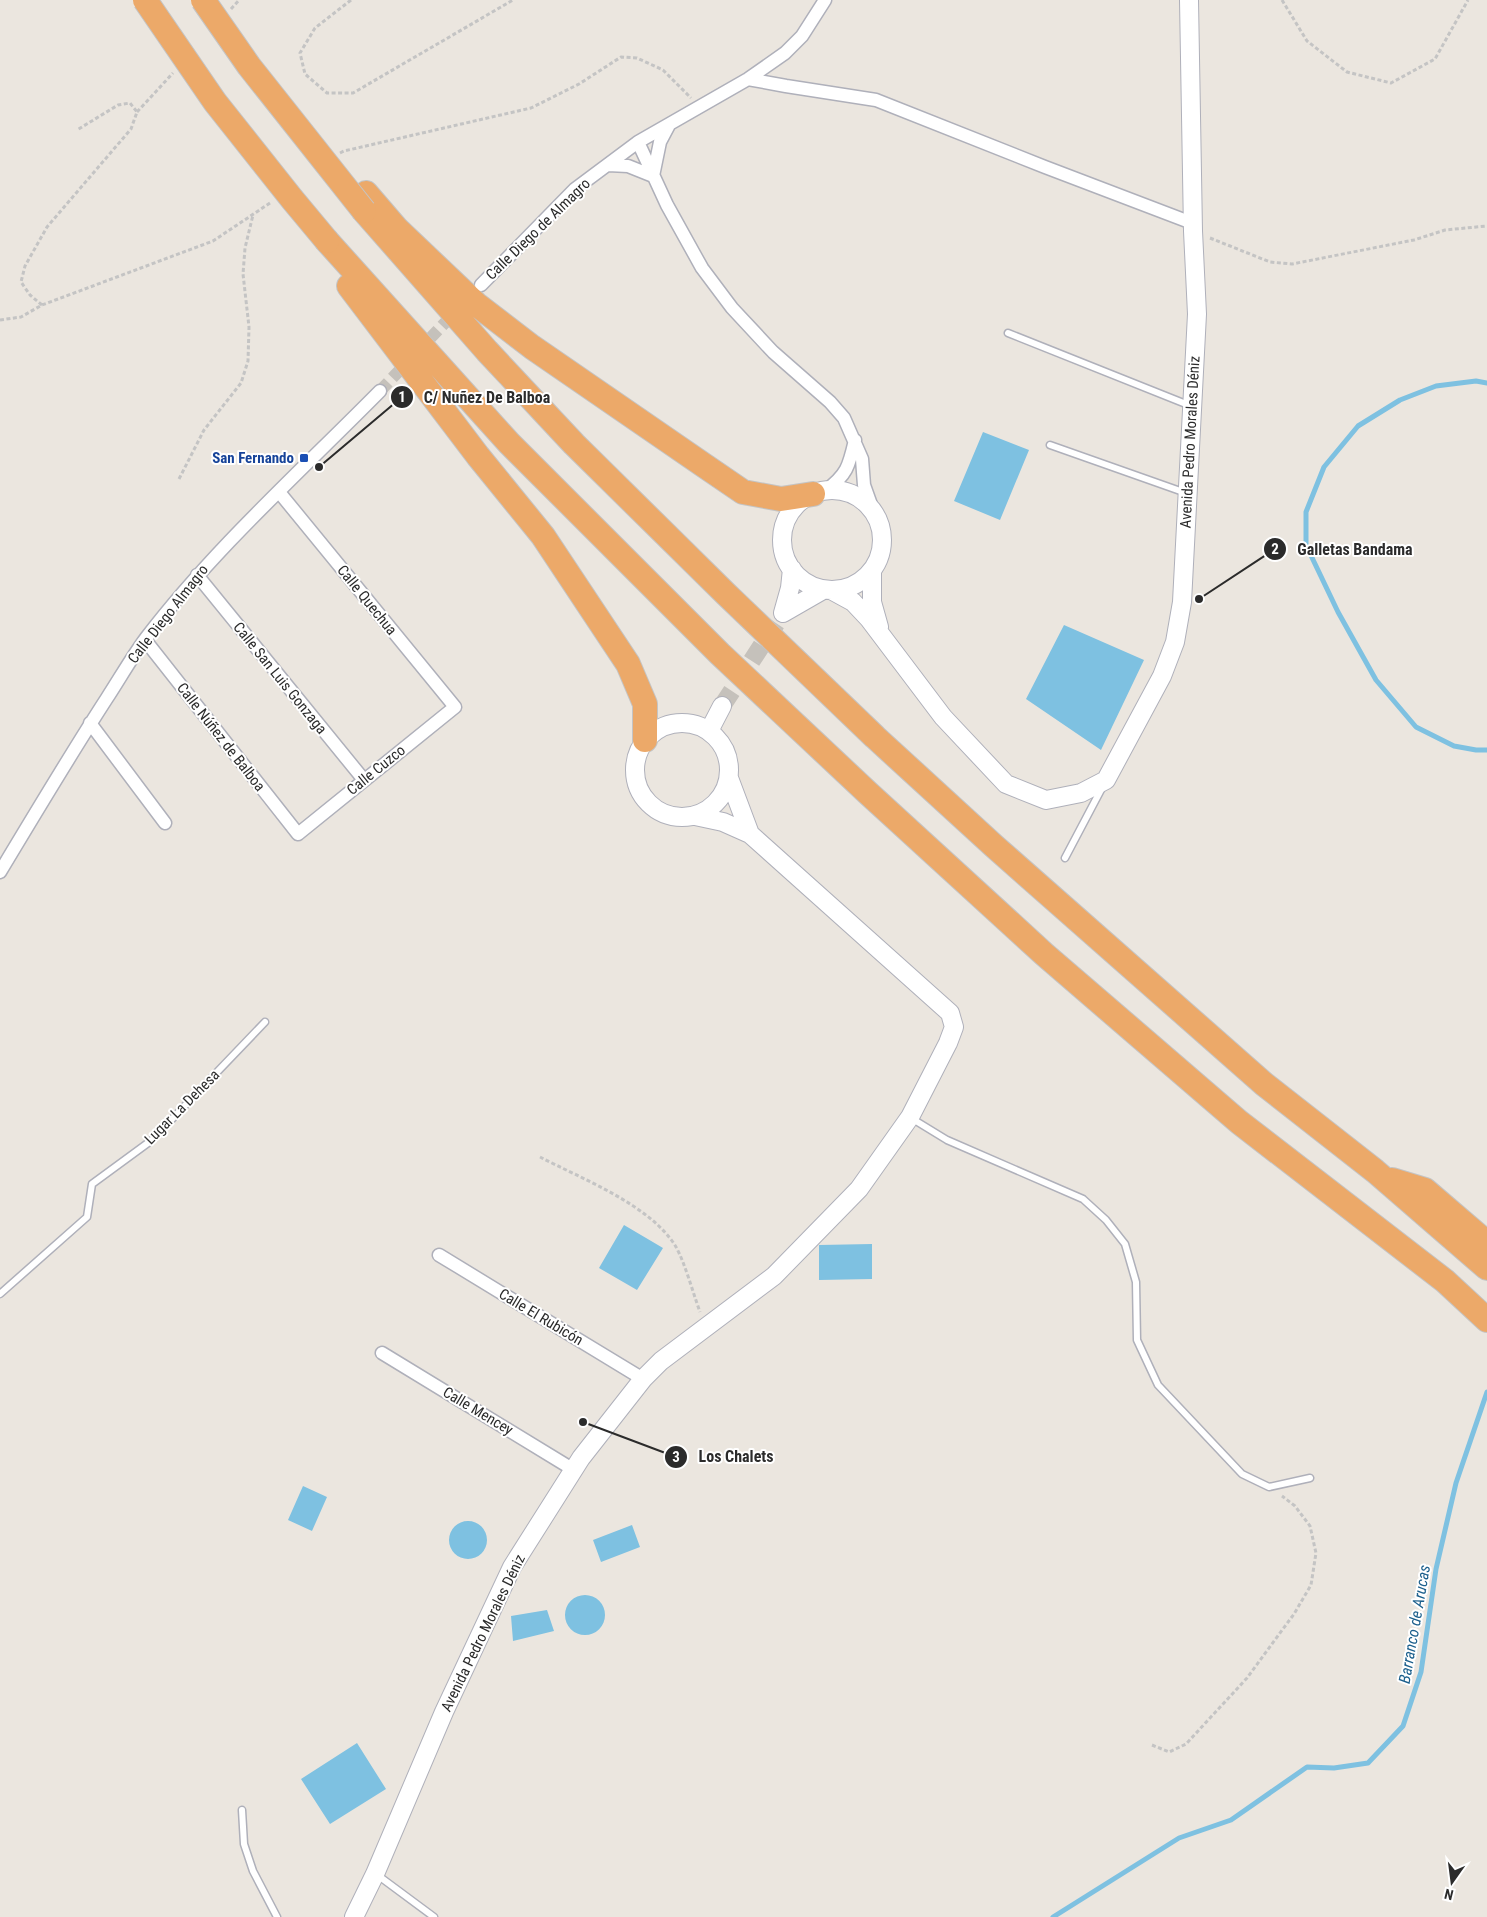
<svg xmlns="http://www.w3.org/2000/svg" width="1487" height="1917" viewBox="0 0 1487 1917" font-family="'Roboto Condensed',sans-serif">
	<rect width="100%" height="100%" fill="#ebe6df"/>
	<path fill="#7ec1e1" d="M983,432L1029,450L1000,520L954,501Z
		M1064,625L1144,660L1101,750L1026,699Z
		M624,1225L663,1248L637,1290L599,1268Z
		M872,1244V1279L819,1280V1245Z
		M303,1486L327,1497L312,1531L288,1520Z
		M449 1540a19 19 0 1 1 38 0a19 19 0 1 1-38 0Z
		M632,1525L640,1547L601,1562L593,1540Z
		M565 1615a20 20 0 1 1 40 0a20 20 0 1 1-40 0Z
		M547,1610L554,1631L513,1641L511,1616Z
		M357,1743L386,1789L330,1824L301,1779Z"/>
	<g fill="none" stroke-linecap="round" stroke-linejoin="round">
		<path stroke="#7ec1e1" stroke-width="5" d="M1487,383L1476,381L1436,386L1400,400L1358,426L1324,467L1306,512V545L1338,612L1376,680L1416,727L1454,746L1476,750H1487
			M1053,1917L1179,1838L1231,1820L1307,1767L1334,1768L1368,1763L1403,1726L1421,1672L1436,1569L1456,1483L1487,1392"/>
		<path stroke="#c5c1bb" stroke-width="12" stroke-dasharray="12 6" stroke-linecap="butt" d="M380,391L457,310"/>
		<path stroke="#c5c1bb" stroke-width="18" stroke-dasharray="18 9" stroke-linecap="butt" d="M722,706L783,613"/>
		<defs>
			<path id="lane" d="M1008,333L1191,406
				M1050,445L1186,493
				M1065,858L1103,786
				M911,1118L947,1140L1083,1199L1106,1220L1125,1244L1136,1282L1137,1340L1158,1385L1242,1474L1269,1487L1310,1478
				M0,1294L87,1217L92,1184L152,1140L265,1022
				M242,1810L244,1844L253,1871L277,1917
				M376,1874L434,1917"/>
			<path id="street" d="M748,79L786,86L876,100L1045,167L1192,223
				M638,142L667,205L702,268L732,308L773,352L830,402L844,418L862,459L864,485L874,513
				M608,165L628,166L653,176
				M653,176L660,142L669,125
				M481,285L575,189L638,142L748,79L785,53L802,36L825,0
				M825,491C847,475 849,466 855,440
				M197,575L364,780
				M145,640L298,834L455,707L279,492
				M90,723L165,823
				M0,872C35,814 70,755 107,698C120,678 132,657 146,638C215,548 300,472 380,391
				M439,1255L643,1379
				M382,1353L574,1470"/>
			<path id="secondary" d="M782 540a50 50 0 1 1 100 0a50 50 0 1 1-100 0Z
				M872,571V602L879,627
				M831,590L853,602L869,619L943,717L1006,784L1046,800L1081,793L1106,780L1162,676L1175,642L1182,602L1197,314L1193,231L1189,0
				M783,613L823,590
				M783,613L790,588L792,569
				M635 770a47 47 0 1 1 94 0a47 47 0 1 1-94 0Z
				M709,731L722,706
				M729,778L750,834
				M354,1917L375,1874L444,1712L512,1567L581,1458L643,1379L661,1361L774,1276L859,1189L910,1117L948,1043L954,1027L950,1013L750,834L723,822L695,816"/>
			<path id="highway" d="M366,193L397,229L476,304L532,347L702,464L743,492L781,499L813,494
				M364,211L487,351L574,444L726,594L875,737L994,846L1264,1084L1375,1171L1487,1268
				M327,241L509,443L720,654L868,793L1044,954L1239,1122L1445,1281L1487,1320
				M349,286L478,456L543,536L628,664L645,704V740
				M1392,1180L1425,1190L1487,1243"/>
		</defs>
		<use href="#lane" stroke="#afb0ba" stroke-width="9"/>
		<use href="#street" stroke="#afb0ba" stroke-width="15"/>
		<use href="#secondary" stroke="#afb0ba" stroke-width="20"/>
		<use href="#highway" stroke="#c4c4c4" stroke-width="26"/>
		<path stroke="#c4c4c4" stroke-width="3" stroke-dasharray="4 2.5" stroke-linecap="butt" d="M351,0L315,28L300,53L305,74L327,93H353L513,0
			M1282,0L1307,41L1347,72L1391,83L1435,59L1468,0
			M231,9L239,0
			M137,112L173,73
			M340,153L344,151L531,108L579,84L621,57L637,58L663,70L691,98
			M1210,238L1270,262L1292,264L1414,240L1445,230L1487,226
			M42,305L30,295L21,282L25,266L47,227L131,129L137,112L130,103L118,105L77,130
			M0,320L21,317L42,305L213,241L270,203
			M179,479L204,430L241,383L248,361L249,327L243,274L245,248L253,215
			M540,1157C582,1179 651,1205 676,1247C685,1263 693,1293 700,1312
			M1152,1745L1169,1752L1186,1744L1247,1678L1294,1614L1311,1585L1316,1553L1310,1526L1295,1506L1282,1496"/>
		<use href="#lane" stroke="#fff" stroke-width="6"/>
		<use href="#street" stroke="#fff" stroke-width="12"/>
		<use href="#secondary" stroke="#fff" stroke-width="18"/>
		<use href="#highway" stroke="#eca969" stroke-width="24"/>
		<defs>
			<path id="highway-bridge" d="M145,0L215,102L292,199L327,241
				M203,0L249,66L364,211"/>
		</defs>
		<use href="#highway-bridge" stroke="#c4c4c4" stroke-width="26" stroke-linecap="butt"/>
		<use href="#highway-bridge" stroke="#eca969" stroke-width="24"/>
	</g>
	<rect fill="#1a4fb4" stroke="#fff" stroke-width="2" x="299" y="453" width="10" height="10" rx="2.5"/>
	<g text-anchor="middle" stroke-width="4" stroke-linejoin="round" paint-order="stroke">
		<g font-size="15" fill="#2b2b2b" stroke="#fff">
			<text transform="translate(538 229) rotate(-44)" y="5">Calle Diego de Almagro</text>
			<text transform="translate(1190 442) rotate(-87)" y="5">Avenida Pedro Morales Déniz</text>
			<text transform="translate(367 600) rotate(51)" y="5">Calle Quechua</text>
			<text transform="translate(168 614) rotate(-52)" y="5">Calle Diego Almagro</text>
			<text transform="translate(280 678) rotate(51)" y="5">Calle San Luis Gonzaga</text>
			<text transform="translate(221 737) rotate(52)" y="5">Calle Núñez de Balboa</text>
			<text transform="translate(376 770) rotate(-39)" y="5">Calle Cuzco</text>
			<text transform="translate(182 1107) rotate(-45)" y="5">Lugar La Dehesa</text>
			<text transform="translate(541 1317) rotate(31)" y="5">Calle El Rubicón</text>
			<text transform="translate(478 1411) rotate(31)" y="5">Calle Mencey</text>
			<text transform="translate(483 1633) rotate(-64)" y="5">Avenida Pedro Morales Déniz</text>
		</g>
		<g font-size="15" font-weight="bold" fill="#164399" stroke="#fff" text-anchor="end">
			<text x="294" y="463">San Fernando</text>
		</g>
		<g font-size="16" font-style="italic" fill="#1d608d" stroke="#fff">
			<text transform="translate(1414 1624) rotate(-80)" y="6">Barranco de Arucas</text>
		</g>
	</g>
	<path fill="none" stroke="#2b2b2b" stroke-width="2" d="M319 467L402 397M1199 599L1275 549M583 1422L676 1457"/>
	<g fill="#2b2b2b" stroke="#fff" stroke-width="2">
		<circle cx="319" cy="467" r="5"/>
		<circle cx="1199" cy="599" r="5"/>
		<circle cx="583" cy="1422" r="5"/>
		<circle cx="402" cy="397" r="12"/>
		<circle cx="1275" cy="549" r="12"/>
		<circle cx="676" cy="1457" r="12"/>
	</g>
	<g font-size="15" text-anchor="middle" font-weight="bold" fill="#fff">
		<text x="402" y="402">1</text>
		<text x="1275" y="554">2</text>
		<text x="676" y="1462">3</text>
	</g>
	<g font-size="16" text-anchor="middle" font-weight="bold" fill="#2b2b2b" stroke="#fff" stroke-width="4" stroke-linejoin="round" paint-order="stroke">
		<text x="487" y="403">C/ Nuñez De Balboa</text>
		<text x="1355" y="555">Galletas Bandama</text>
		<text x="736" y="1462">Los Chalets</text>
	</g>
	<g transform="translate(1452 1882) rotate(194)" stroke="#ffffff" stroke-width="4" paint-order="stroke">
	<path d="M0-4L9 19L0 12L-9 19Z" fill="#2b2b2b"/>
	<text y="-8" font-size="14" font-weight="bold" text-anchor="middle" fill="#2b2b2b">N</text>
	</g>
</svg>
